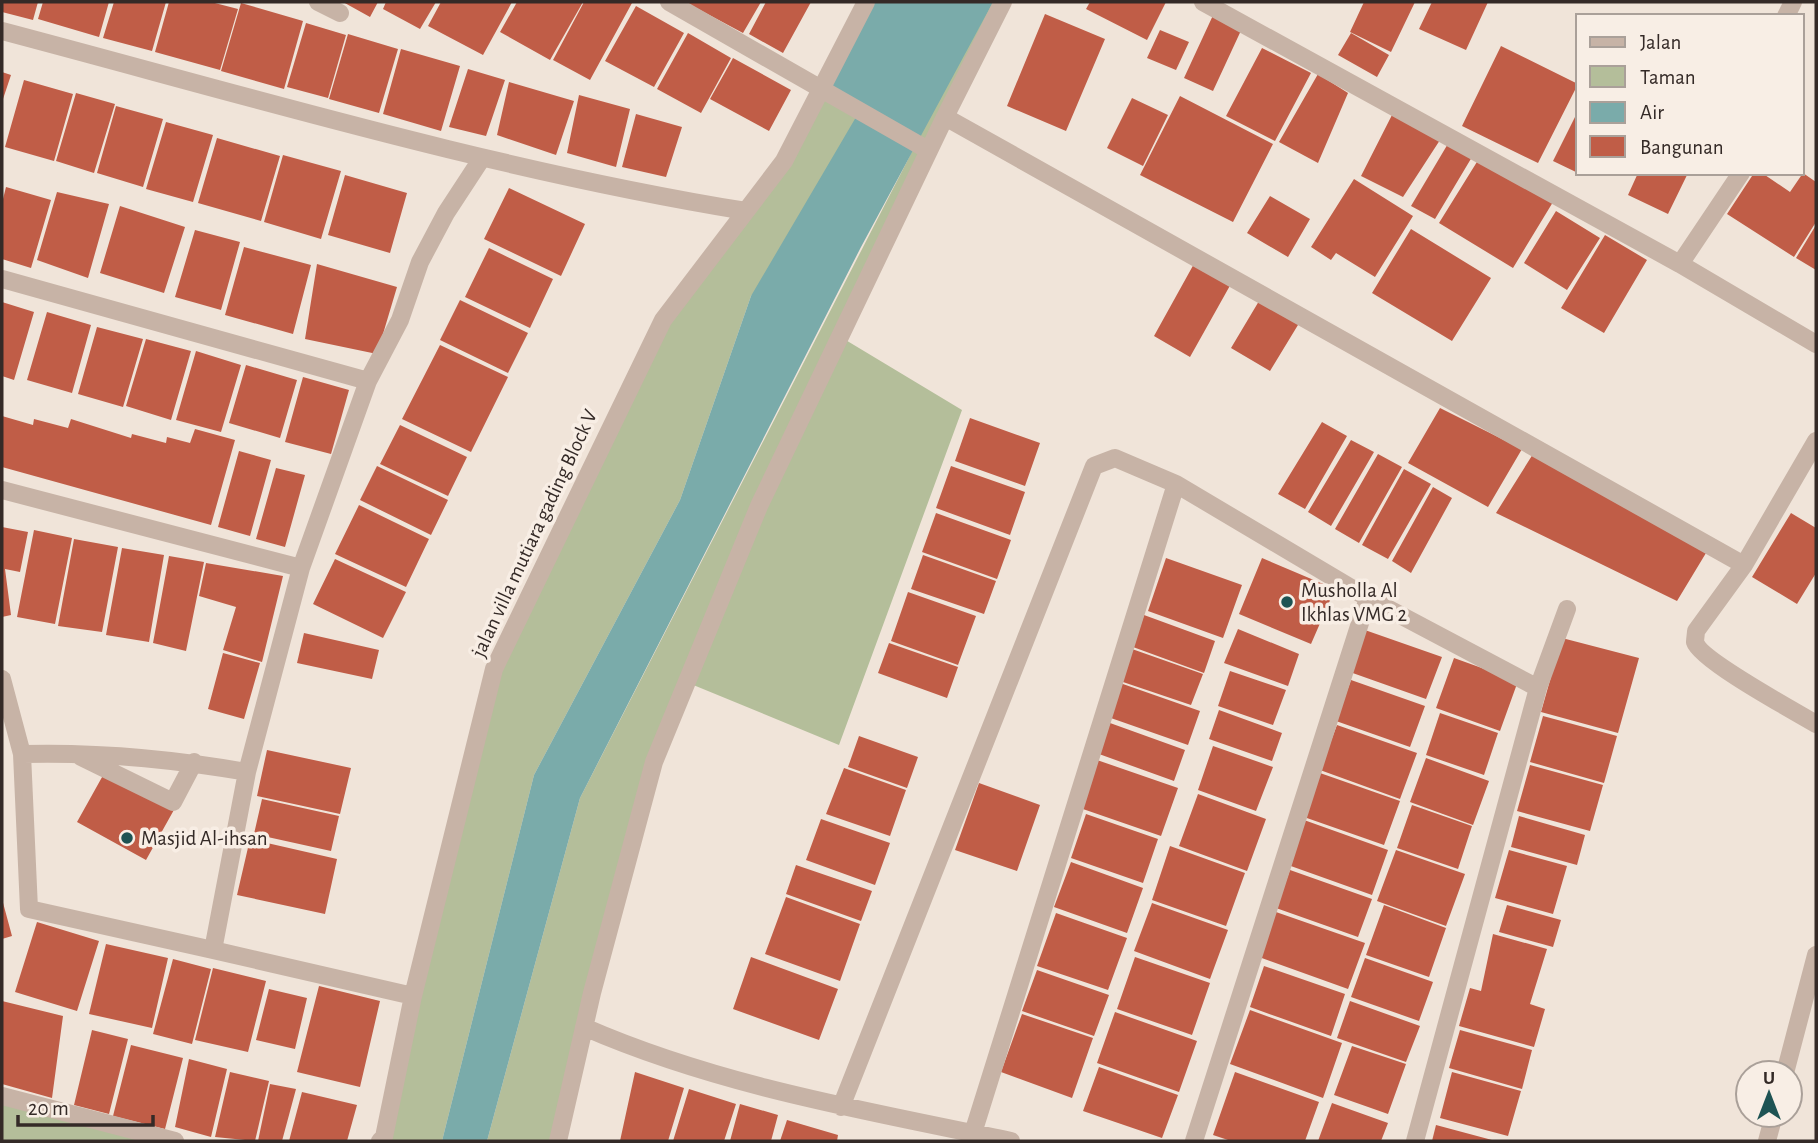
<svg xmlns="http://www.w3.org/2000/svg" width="1818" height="1143" viewBox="0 0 1818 1143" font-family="'Alegreya Sans',sans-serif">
	<rect width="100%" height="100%" fill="#f0e4d9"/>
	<path fill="#b4be9a" d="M866,2H1003L839,336L962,410L839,745L686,682L654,762L558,1141H487L580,798L916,144L751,296L680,500L534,775L442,1141H380L494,669L663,320L746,211Z
		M2,1096L175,1141H2Z"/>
	<path fill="#7aabaa" d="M866,2H993L861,247L580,798L487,1141H442L534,775L680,500L751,296L859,112L823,89Z"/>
	<path fill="#c05d47" d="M2,2H38L33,20L2,12Z
		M43,2H109L99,37L38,19Z
		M114,2H166L152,51L103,38Z
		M169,2H211L238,9L220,70L155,52Z
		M343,2H378L370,17Z
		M386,2H436L420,29L383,9Z
		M441,2H512L483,55L428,26Z
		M517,2H583L550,60L500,32Z
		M584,2L632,3L590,80L553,60Z
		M685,2H761L743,33Z
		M766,2H811L783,53L749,34Z
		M1090,2H1166L1147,40L1086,9Z
		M1364,2H1415L1391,52L1350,32Z
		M1432,2H1488L1466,50L1419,29Z
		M241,3L303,21L284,89L221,71Z
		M636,6L684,33L654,87L605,61Z
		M1215,11L1244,24L1213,91L1184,78Z
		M1045,14L1105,39L1066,131L1007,106Z
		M306,23L346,35L328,98L287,87Z
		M1160,30L1189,42L1176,70L1147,58Z
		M688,33L731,58L701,113L657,89Z
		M1351,33L1389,55L1377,77L1338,55Z
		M348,34L398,49L379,113L329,99Z
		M1501,46L1578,84L1538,163L1462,126Z
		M1262,48L1311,73L1275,141L1226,116Z
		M401,49L460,66L441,131L383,114Z
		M733,58L791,90L769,131L710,99Z
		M468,69L505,80L486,136L449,127Z
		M2,72L11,75L2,102Z
		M1318,74L1348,93L1318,163L1279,142Z
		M24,80L73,94L54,161L5,147Z
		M509,82L574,101L556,155L497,135Z
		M76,93L115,104L94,173L56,161Z
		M579,95L630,109L616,167L567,153Z
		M1180,96L1273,144L1233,222L1140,175Z
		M1132,98L1168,115L1143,166L1107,148Z
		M116,106L163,119L143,187L97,173Z
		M1578,111V173L1553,161Z
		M636,114L682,127L666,177L622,167Z
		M1392,115L1440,140L1403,197L1361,176Z
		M166,122L213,135L193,202L146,189Z
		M217,138L280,156L261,221L198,203Z
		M1449,142L1472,157L1435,219L1411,206Z
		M283,155L341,171L321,239L264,222Z
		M1480,157L1553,202L1513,268L1439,223Z
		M1638,173H1688L1668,214L1628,195Z
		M1754,173H1762L1790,192L1803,173L1816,182V222L1794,257L1727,214Z
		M345,175L407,193L390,253L328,235Z
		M1354,179L1413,216L1375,277L1336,253L1331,260L1311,247Z
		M6,187L51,200L31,268L2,259V203Z
		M509,188L585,224L561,276L484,239Z
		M57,192L109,204L88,278L37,260Z
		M1270,196L1310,219L1288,257L1247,233Z
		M120,206L185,227L164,293L100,273Z
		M1556,211L1600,238L1567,290L1524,263Z
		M1816,225V270L1796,258Z
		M1411,229L1491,278L1452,341L1372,293Z
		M195,230L240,242L221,310L175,297Z
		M1605,235L1647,260L1604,333L1561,308Z
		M244,247L311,265L293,334L225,315Z
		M489,248L553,279L530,328L465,297Z
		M1195,262L1232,282L1190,357L1154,336Z
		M317,264L397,287L377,354L305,339Z
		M1262,296L1301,320L1270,371L1231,348Z
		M460,300L528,333L508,373L440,340Z
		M2,302L34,312L14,380L2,376Z
		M47,312L91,325L72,393L27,380Z
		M97,327L143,339L123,407L78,394Z
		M146,339L191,351L171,420L126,406Z
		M440,345L508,377L471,452L402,419Z
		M196,351L241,365L221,432L176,420Z
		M246,365L297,380L280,438L229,423Z
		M303,377L349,390L331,454L285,442Z
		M1440,408L1522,449L1488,507L1408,463Z
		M2,416L33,425L34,419L68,428L71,419L131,438L132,434L166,443L167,437L190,443L195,429L235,440L211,525L2,467Z
		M970,418L1040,443L1025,486L955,461Z
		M1322,422L1347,436L1305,509L1278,494Z
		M400,425L467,457L448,496L380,464Z
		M1351,440L1374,452L1331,526L1308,512Z
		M239,451L271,460L250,536L218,527Z
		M1378,454L1402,467L1359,543L1335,529Z
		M1533,454L1706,553L1677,601L1496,513Z
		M377,466L448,500L431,535L360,500Z
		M951,466L1025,492L1010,535L936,508Z
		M276,468L305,475L285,547L256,539Z
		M1404,469L1431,484L1388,559L1362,545Z
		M1433,487L1452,498L1411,573L1392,561Z
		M359,505L429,539L406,587L335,554Z
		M936,513L1011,540L997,579L922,552Z
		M1791,513L1816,528V573L1797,604L1752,577Z
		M2,527L28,532L20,572L5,569L11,615L2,617Z
		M34,530L72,538L55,624L17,617Z
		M74,539L118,547L102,632L58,626Z
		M122,548L164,555L149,642L106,635Z
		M923,555L996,581L984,614L911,589Z
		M169,556L204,562L186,651L153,643Z
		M1166,558L1242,585L1223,638L1148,611Z
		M1262,558L1335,589L1311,644L1239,614Z
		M335,559L406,592L383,638L313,604Z
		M206,563L283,576L262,662L223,650L236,607L199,596Z
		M908,592L976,616L958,665L891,641Z
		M1144,615L1215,641L1204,673L1133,647Z
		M1238,629L1299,654L1288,686L1224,663Z
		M1362,629L1442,657L1426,699L1347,671Z
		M304,633L379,650L372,679L297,663Z
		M1562,638L1639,658L1618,733L1541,712Z
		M889,643L958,667L947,698L878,673Z
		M1132,649L1203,674L1191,705L1120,681Z
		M223,653L260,663L244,719L208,709Z
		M1454,658L1518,681L1500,731L1436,708Z
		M1230,671L1286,690L1273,725L1218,706Z
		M1351,680L1425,706L1410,747L1336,721Z
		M1120,683L1200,711L1188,745L1108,717Z
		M1219,710L1282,733L1272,761L1209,739Z
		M1440,713L1498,733L1484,775L1426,755Z
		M1543,716L1617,736L1604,783L1530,762Z
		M1110,723L1185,750L1174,781L1099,754Z
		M1337,725L1417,753L1400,799L1320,770Z
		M859,736L918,757L907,788L848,767Z
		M1213,746L1273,767L1256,811L1198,790Z
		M267,750L351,768L340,814L257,796Z
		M1426,758L1489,781L1473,825L1410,802Z
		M1097,760L1178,788L1161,836L1080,808Z
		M1530,765L1603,785L1590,831L1517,811Z
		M844,768L906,790L890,836L826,814Z
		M106,770L175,808L146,860L77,822Z
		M1320,773L1400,801L1384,845L1304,817Z
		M979,783L1040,805L1017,871L955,850Z
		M1198,794L1266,819L1247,871L1179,846Z
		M262,799L339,816L331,851L254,834Z
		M1412,805L1472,826L1458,869L1397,848Z
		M1086,814L1158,839L1143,883L1071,858Z
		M1519,816L1585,835L1577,865L1511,847Z
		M821,819L890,843L875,885L806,860Z
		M1304,820L1388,850L1372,895L1288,865Z
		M250,839L337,859L325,914L237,895Z
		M1170,846L1245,873L1226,926L1152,900Z
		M1396,850L1465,874L1446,926L1377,901Z
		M1509,850L1567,866L1553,914L1495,898Z
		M1071,862L1143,888L1127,933L1054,907Z
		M796,865L872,891L861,921L786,894Z
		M1290,870L1372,899L1358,937L1276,908Z
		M786,897L860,924L840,981L765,954Z
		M2,899L12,936L2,939Z
		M1152,903L1228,930L1210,979L1134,951Z
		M1384,905L1446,928L1429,977L1366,955Z
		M1507,905L1561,920L1553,947L1499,932Z
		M1276,912L1365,943L1348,989L1259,957Z
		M1056,913L1127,938L1108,990L1037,966Z
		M37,922L99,941L77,1011L15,992Z
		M1493,934L1547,949L1530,1004L1545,1009L1534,1047L1459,1026L1470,988L1481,991Z
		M106,944L168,958L152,1028L89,1014Z
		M751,957L838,989L819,1040L733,1009Z
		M1135,957L1210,983L1192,1035L1117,1009Z
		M1365,958L1433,982L1419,1021L1351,997Z
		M173,959L211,969L192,1044L153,1034Z
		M1264,966L1345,994L1331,1036L1250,1007Z
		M213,968L266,981L248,1052L195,1040Z
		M1037,970L1109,995L1094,1036L1022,1011Z
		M319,986L380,1001L360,1087L297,1072Z
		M269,989L307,998L295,1049L256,1040Z
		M2,1001L63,1016L52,1098L2,1084Z
		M1350,1001L1420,1026L1406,1062L1337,1038Z
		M1250,1010L1342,1043L1323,1098L1230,1064Z
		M1115,1012L1197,1041L1179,1092L1097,1063Z
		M1022,1014L1093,1038L1072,1098L1001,1072Z
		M92,1030L128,1039L109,1114L74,1105Z
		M1460,1030L1532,1050L1522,1089L1449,1068Z
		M131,1045L183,1058L165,1129L113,1116Z
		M1352,1046L1406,1064L1388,1114L1334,1095Z
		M189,1059L227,1069L211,1137L175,1127Z
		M1099,1067L1178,1095L1162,1138L1083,1111Z
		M230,1072L269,1081L255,1141L215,1137Z
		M635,1072L684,1088L668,1141H620Z
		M1235,1072L1319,1102L1305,1141H1231L1213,1135Z
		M1452,1072L1521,1091L1508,1136L1440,1118Z
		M270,1084L296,1089L282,1141H258Z
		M689,1089L736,1104L724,1141H673Z
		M302,1092L357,1105L347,1141H289Z
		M1332,1103L1388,1123L1381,1141H1318Z
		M740,1104L778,1115L771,1141H730Z
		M787,1120L838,1135L837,1141H780Z
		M1436,1125L1492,1140V1141H1432Z"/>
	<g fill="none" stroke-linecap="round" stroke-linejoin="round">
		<path stroke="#c7b3a6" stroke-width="18" d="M318,2L340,13
			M669,2L928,150
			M1203,2L1680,264L1816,344
			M1786,16L1793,2
			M2,31C248,96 494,170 746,211
			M945,117L1003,2
			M1680,264L1741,173
			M2,279L368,381
			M1816,441L1744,565L1696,631C1696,633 1695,640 1695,642C1700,660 1796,712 1816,724
			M2,490L301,568L368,381L400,320L420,262L446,213L482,158
			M301,568L247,772L213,950L413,996
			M2,679L22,754L29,909L213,950
			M22,754C98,752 173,759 247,772
			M81,757L173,802L194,762
			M584,1027C719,1086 867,1111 1011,1141
			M1785,1073L1816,955
			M2,1096L175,1141
			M841,1107L1094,466L1115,458L1176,484L1368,598L1538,688
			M973,1133L1176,484
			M380,1141L384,1137L413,996L494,669L663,320L784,161L866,2
			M558,1141L592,993L654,762L759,506L945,117L1744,565
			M1194,1141L1368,598
			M1415,1141L1538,688L1567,609
			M1767,1141L1774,1115"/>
	</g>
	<g fill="#1e5353" stroke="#f8eee5" stroke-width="2.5">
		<circle cx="1287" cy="602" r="7"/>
		<circle cx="127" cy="838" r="7"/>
	</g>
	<g text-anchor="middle" stroke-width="7" stroke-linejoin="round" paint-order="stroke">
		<g font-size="21" fill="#342a27" stroke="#f8eee5">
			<text transform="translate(534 533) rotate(-65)" y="7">jalan villa mutiara gading Block V</text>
		</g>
		<g font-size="21" fill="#342a27" stroke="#f8eee5" text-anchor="start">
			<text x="1301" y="597">Musholla Al<tspan x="1301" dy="24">Ikhlas VMG 2</tspan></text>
			<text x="141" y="845">Masjid Al-ihsan</text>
		</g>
	</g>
	<rect width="1818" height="1143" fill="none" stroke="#342a27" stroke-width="7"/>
	<rect x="1576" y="14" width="228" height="161" fill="#f8eee5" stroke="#aaa099" stroke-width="2"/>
	<rect x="1590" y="37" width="35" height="10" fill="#c7b3a6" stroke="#aaa099" stroke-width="2"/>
	<text x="1640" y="49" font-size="21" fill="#342a27">Jalan</text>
	<rect x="1590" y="66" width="35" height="21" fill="#b4be9a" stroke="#aaa099" stroke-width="2"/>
	<text x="1640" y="84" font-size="21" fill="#342a27">Taman</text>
	<rect x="1590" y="102" width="35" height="21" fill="#7aabaa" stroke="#aaa099" stroke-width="2"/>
	<text x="1640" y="119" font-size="21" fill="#342a27">Air</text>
	<rect x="1590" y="136" width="35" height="21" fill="#c05d47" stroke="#aaa099" stroke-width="2"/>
	<text x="1640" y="154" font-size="21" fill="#342a27">Bangunan</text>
	<g transform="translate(1769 1094)"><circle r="33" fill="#f8eee5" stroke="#aaa099" stroke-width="2"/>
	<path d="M0-5L12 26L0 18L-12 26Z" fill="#1e5353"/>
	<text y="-10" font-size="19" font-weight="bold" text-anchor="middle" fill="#342a27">U</text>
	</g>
	<path d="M18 1115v10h135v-10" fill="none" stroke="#342a27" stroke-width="3.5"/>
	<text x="28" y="1115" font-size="21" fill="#342a27" stroke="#f8eee5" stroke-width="5" paint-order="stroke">20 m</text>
</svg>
